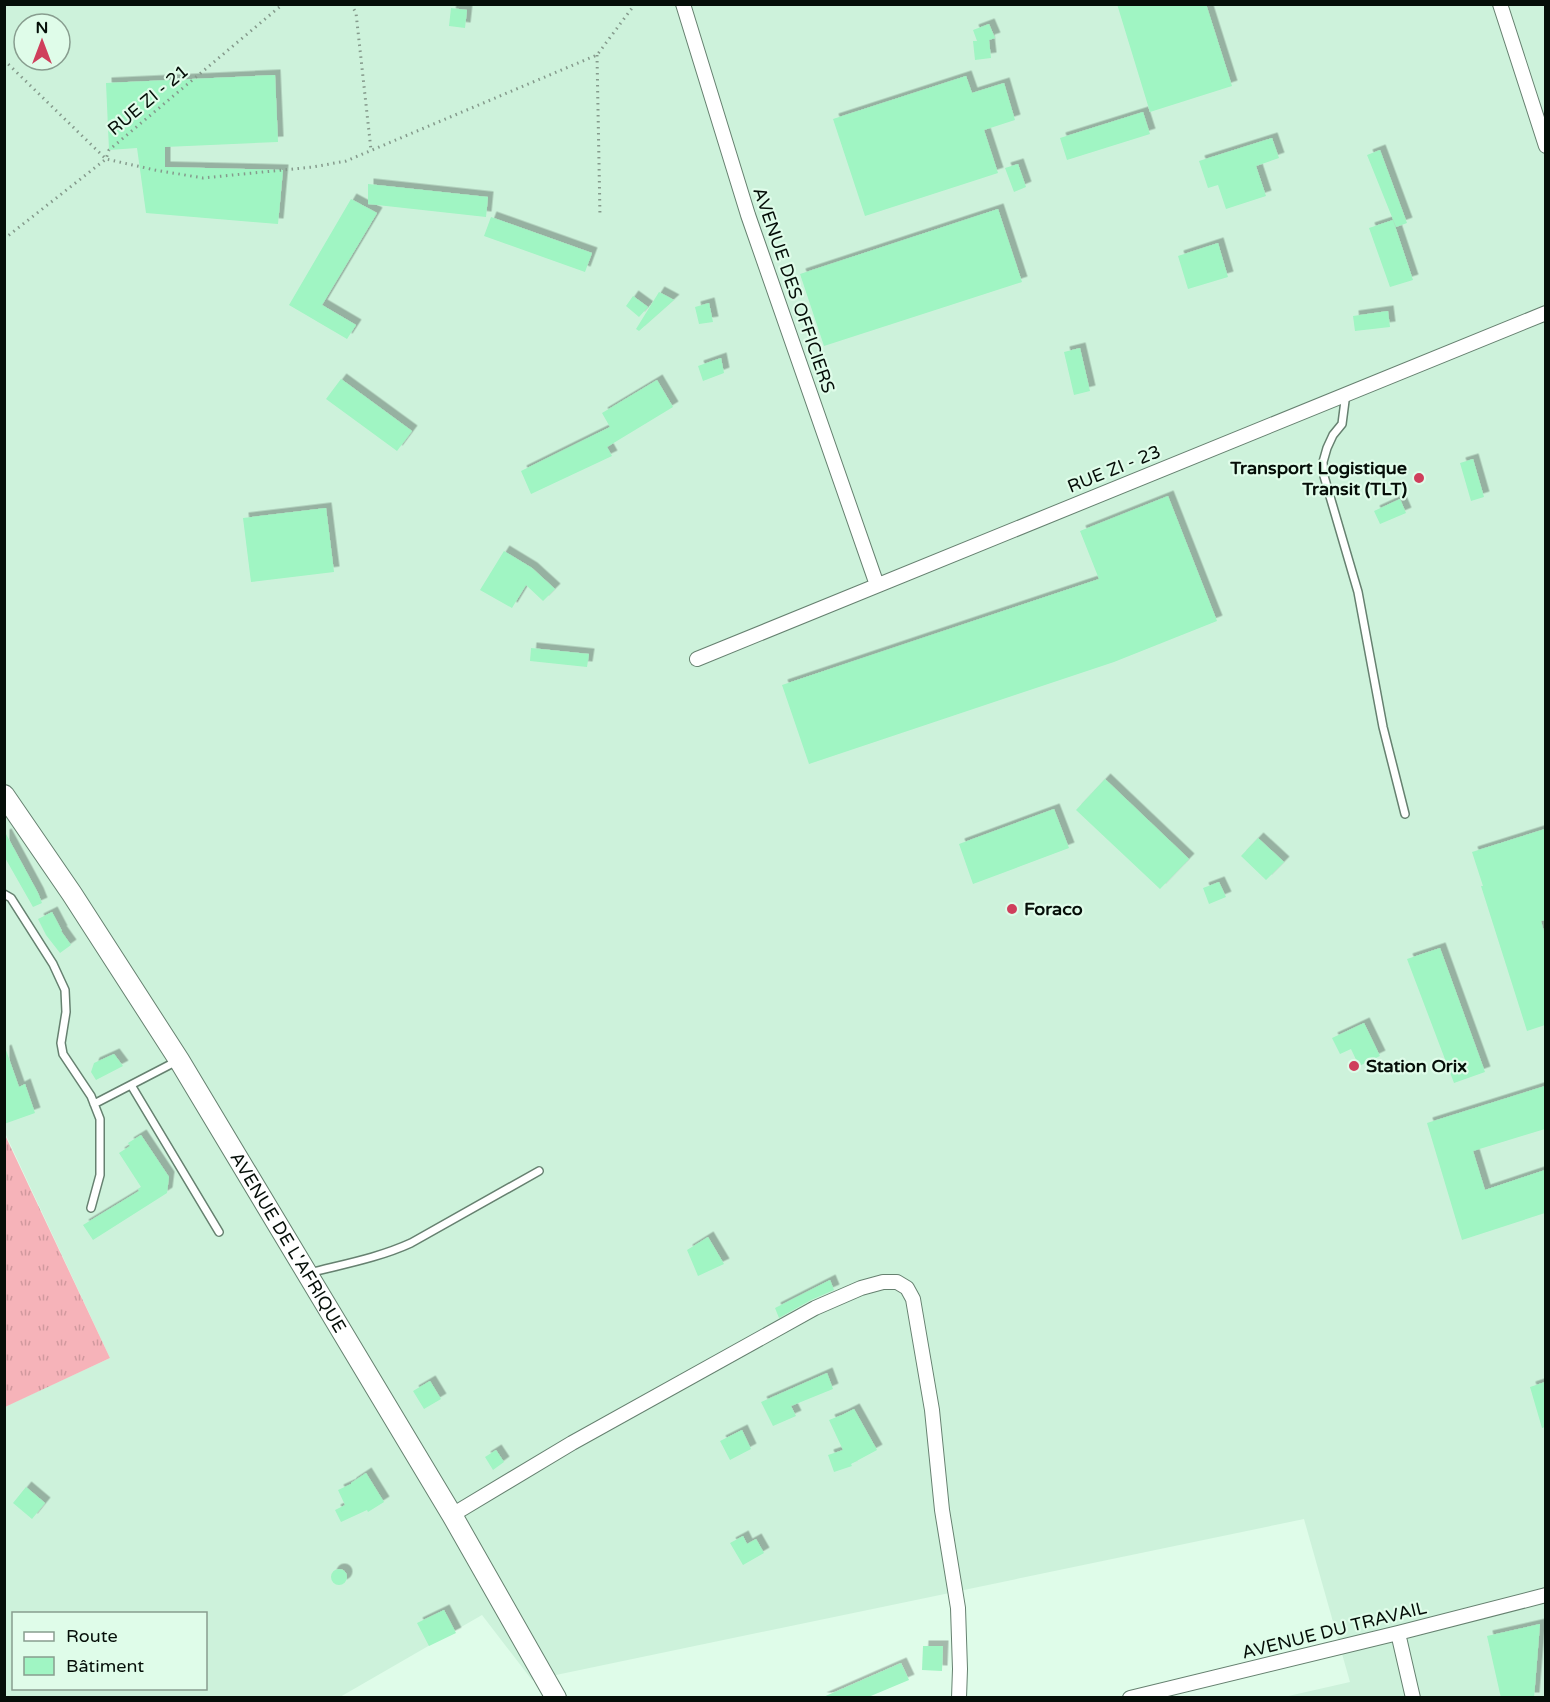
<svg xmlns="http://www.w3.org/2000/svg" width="1550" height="1702" viewBox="0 0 1550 1702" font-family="'Varela Round',sans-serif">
	<defs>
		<pattern id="grass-tufts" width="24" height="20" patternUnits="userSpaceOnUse" patternTransform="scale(1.5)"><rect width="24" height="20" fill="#f6b3b9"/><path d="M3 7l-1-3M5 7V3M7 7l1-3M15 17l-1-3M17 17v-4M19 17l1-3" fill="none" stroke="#d1999e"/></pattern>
		<filter id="shadow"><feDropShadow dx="5.5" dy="-5.5" stdDeviation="0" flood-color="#0004"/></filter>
	</defs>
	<rect width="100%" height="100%" fill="#dffce9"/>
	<path fill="#cdf2db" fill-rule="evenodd" d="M5,5H1545V1697H1284L1350,1682L1304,1519L532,1680L482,1615L340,1697H5L4,1407L110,1358L5,1133ZM24,24H60V60H24ZM14,1614H206V1688H14Z"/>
	<path fill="url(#grass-tufts)" d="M4,1133L110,1358L5,1407H4Z"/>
	<path fill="#a0f5c3" filter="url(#shadow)" d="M1117,4H1206L1232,86L1150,112Z
		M451,8L467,10L465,28L449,26Z
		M989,24L995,38L989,40L991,58L975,60L973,41H977L973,30Z
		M275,75L278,142L165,147V167L283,170L278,224L146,213L137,148L109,150L106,83Z
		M966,76L972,93L1004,83L1015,120L984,130L998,173L865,216L833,119Z
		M1143,112L1150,134L1067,160L1060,138Z
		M1272,138L1279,158L1256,166L1266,196L1226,209L1218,185L1208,188L1199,161Z
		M1380,150L1407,223L1396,227L1367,155Z
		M1018,164L1026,187L1014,192L1005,168Z
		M368,184L488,197L486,217L368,204Z
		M351,199L377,213L322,305L356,325L347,339L289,305Z
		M998,209L1022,282L824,346L800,274Z
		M491,217L592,253L585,272L484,236Z
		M1393,220L1413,280L1390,287L1369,228Z
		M1218,243L1228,277L1188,289L1178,256Z
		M659,292L674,300L639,331L636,329Z
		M633,296L648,307L639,317L626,306Z
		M709,303L713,322L699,324L695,307Z
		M1388,311L1390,327L1355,331L1353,316Z
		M1080,348L1090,391L1074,395L1064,352Z
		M721,358L724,373L703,381L698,366Z
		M341,379L412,431L397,451L326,399Z
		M657,380L673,407L607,447L612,456L531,494L521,471L610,427L602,413Z
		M1473,459L1484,497L1471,501L1460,463Z
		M1168,496L1217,621L1114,662L809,764L782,685L1099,579L1080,531Z
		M1400,499L1406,513L1380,524L1374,511Z
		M326,508L334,572L251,582L243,518Z
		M504,551L532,568L555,589L543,601L526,585L512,608L480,590Z
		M531,648L589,654L587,667L530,661Z
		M1105,779L1189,859L1160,889L1076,810Z
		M1054,809L1069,848L973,884L959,844Z
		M1545,829V920L1541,921L1545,935V1025L1527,1031L1481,886H1483L1472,852Z
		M6,834L38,893L42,903L33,907L4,856V835Z
		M1258,838L1284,862L1266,880L1241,856Z
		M1219,882L1226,897L1209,904L1203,888Z
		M52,912L62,931H61L71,945L60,953L46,935L38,919Z
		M1440,948L1485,1072L1454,1083L1407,959Z
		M1364,1023L1380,1056L1359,1066L1351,1049L1340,1054L1332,1038Z
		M6,1050L19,1087L25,1084L35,1113L4,1124V1051Z
		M114,1054L123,1066L96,1080L91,1072L94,1063Z
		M1545,1086V1129L1473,1151L1485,1190L1545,1170V1213L1462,1240L1427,1123Z
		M141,1135L169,1177L167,1193L93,1240L83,1225L139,1191L138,1189L141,1187L119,1153L130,1146L128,1143Z
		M708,1237L724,1264L698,1276L687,1250Z
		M830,1280L834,1290L811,1300L779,1318L775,1308Z
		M827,1373L833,1389L791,1406L796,1416L773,1426L761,1402Z
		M430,1381L441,1399L424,1409L413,1391Z
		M1545,1382V1427L1542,1428L1530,1387Z
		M854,1409L877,1450L851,1464L852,1466L834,1472L828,1455L843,1450L829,1420L842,1415Z
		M742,1430L751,1449L730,1460L720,1441Z
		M496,1450L504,1462L493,1470L485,1457Z
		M366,1473L384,1502L368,1512L367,1510L341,1522L335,1510L345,1505L338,1490L351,1484V1483Z
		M26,1487L45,1503L32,1519L13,1503Z
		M743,1536L747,1544L756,1539L764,1553L743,1565L730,1543Z
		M331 1577a8 8 0 1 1 16 0a8 8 0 1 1-16 0Z
		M444,1610L456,1633L429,1646L417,1623Z
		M1540,1624L1534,1698H1501L1487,1636Z
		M923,1646H943L942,1671L922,1670Z
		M901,1663L909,1680L866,1698H821Z"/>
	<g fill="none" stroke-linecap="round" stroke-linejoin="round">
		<defs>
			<path id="lane" d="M1346,393L1342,424L1333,435L1327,448L1323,462L1324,476L1358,592L1383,727L1405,814
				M4,894L11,898L53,964L65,990L66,1012L61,1043L63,1054L91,1096L100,1119V1175L91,1208
				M131,1085L219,1232
				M94,1104L177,1061
				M309,1273C344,1264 378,1258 411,1243L539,1171"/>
			<path id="street" d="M683,4L748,215L877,585
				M1500,4L1546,146
				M697,659L1546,313
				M452,1515L572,1443L815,1308L861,1288L883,1282H897L907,1288L913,1299L932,1410L942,1510L958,1608L960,1669L959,1698
				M1398,1633L1413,1698
				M1130,1698L1398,1633L1546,1595"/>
			<g id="secondary">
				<path id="s1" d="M4,795L72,894L179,1060L452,1515L556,1698"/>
			</g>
		</defs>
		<use href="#lane" stroke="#668170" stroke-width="10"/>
		<use href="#street" stroke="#668170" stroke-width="16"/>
		<use href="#secondary" stroke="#668170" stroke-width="22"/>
		<path stroke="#859a8c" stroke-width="3" stroke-dasharray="1.5 4.5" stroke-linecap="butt" d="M351,4L356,13L371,150
			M597,55L600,217
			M4,60L106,159L155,170L203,178L313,167L346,161L597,55L635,4
			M4,239L106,159L109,150L283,4"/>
		<use href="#lane" stroke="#fff" stroke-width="7"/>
		<use href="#street" stroke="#fff" stroke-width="14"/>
		<use href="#secondary" stroke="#fff" stroke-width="20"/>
	</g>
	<g fill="#cf3f5c" stroke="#dffce9" stroke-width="2">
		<circle cx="1419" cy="478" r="6"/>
		<circle cx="1012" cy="909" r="6"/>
		<circle cx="1354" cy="1066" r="6"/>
	</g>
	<g text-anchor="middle" stroke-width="4.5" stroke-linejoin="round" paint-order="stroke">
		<g font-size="18" fill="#050e08" stroke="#dffce9">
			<text transform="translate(148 100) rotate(-40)" y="6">RUE ZI - 21</text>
			<text transform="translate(794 290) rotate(71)" y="6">AVENUE DES OFFICIERS</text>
			<text transform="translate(1114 469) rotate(-22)" y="6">RUE ZI - 23</text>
			<text dy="6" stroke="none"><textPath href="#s1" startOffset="530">AVENUE DE L'AFRIQUE</textPath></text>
			<text transform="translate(1334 1630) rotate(-14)" y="6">AVENUE DU TRAVAIL</text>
		</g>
		<g font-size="18" font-weight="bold" fill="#050e08" stroke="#dffce9" text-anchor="start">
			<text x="1407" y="474" text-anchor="end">Transport Logistique<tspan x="1407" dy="21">Transit (TLT)</tspan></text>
			<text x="1024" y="915">Foraco</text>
			<text x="1366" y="1072">Station Orix</text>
		</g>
	</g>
	<rect width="1550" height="1702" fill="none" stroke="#050e08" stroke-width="12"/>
	<rect x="12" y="1612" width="195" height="78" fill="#dffce9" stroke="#889d8f" stroke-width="1.5"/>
	<rect x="24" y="1632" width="30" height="9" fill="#ffffff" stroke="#889d8f" stroke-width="1.5"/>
	<text x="66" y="1642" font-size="18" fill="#050e08">Route</text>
	<rect x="24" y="1657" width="30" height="18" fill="#a0f5c3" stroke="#889d8f" stroke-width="1.5"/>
	<text x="66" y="1672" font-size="18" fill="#050e08">Bâtiment</text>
	<g transform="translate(42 42)"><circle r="28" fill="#dffce9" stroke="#889d8f" stroke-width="1.5"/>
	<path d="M0-4.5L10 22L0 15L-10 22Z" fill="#cf3f5c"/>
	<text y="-9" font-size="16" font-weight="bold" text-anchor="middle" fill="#050e08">N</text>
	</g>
</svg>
